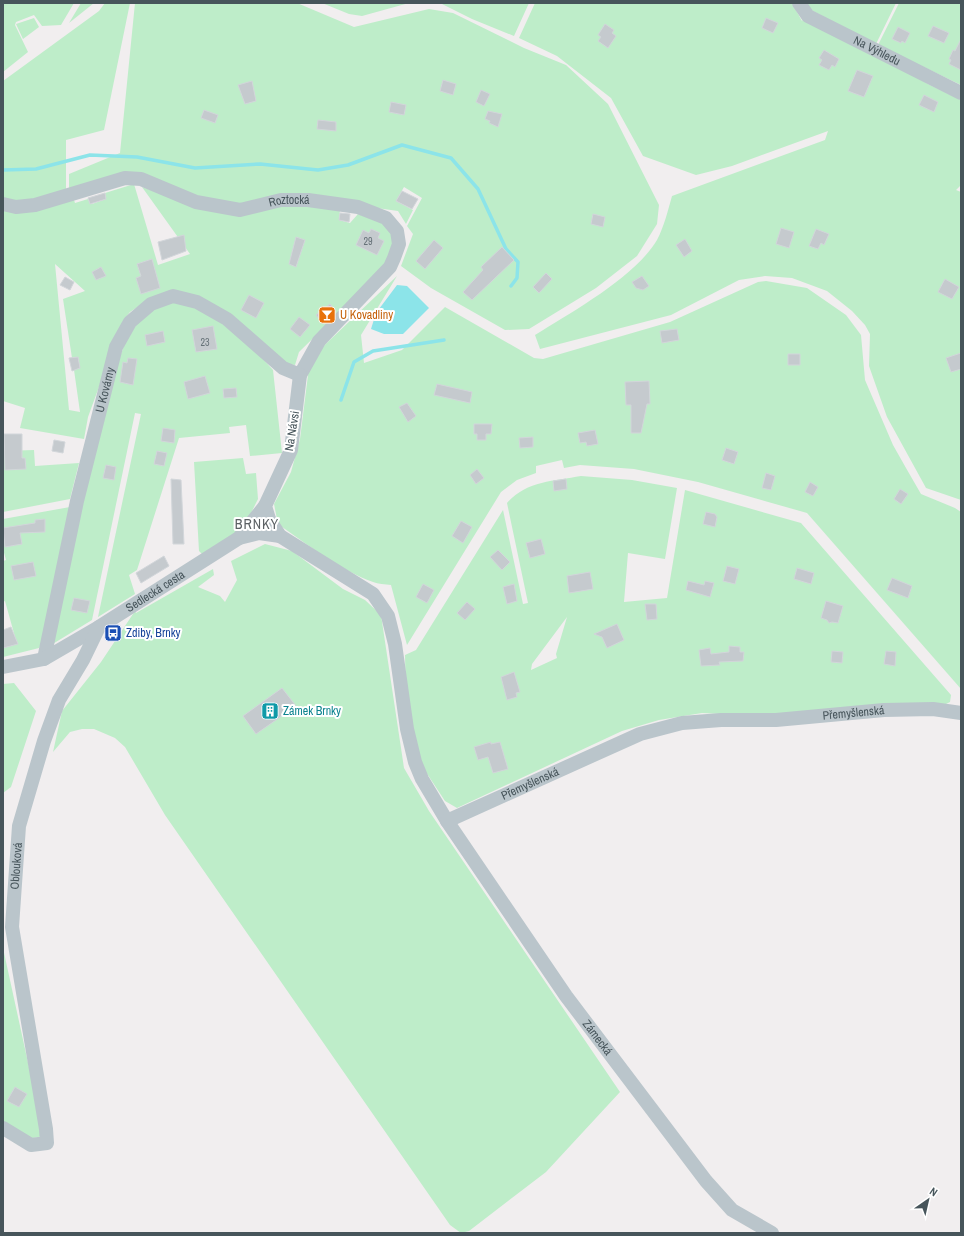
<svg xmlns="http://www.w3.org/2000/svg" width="964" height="1236" viewBox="0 0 964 1236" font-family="'Archivo Narrow',sans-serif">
	<rect width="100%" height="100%" fill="#f1eeef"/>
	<path fill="#beedc9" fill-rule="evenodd" d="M3,3H74L61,25L42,26L34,15L16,22L15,25L28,52L3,72Z
		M81,3H94L69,23Z
		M105,3H130L104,130L66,140V190L73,197L75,203L88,199L90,204H92L106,199L105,193L134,184L158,265L190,254L142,187L193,205L296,203L340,210L339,220L350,223L358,214L386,224L397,241L387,266L299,352L295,365L287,364L220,308L148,300L130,312L123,321L88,417L84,439L20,428L25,408L3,401V81L99,11ZM55,264L85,291L63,299L72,358L78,357L80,368L74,370L80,412L69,410Z
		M135,3H297L354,27L429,9L453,13L524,48L566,65L608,104L659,205L657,224L637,256L596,288L529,329L505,330L431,288L401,266L413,234L407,226L422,198L404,187L396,201L413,210L406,224L398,211L341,203L239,207L188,193L136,173L69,189V174L120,153Z
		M322,3H409L362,16L349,14Z
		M440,3H529L514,36L472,19Z
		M535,3H792L802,21L809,11L928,84L961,100V185L956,190L961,192V500L926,488L887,417L869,366L870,334L865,325L852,311L827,291L792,278L765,276L739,280L671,315L540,349L535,335C572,312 635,277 657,240C664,227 668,210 672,196L825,140L828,131L732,166L696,175L643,156L611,98L557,56L519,38Z
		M805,3H896L876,44L811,10Z
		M899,3H961V85L878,45Z
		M34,18L39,27L23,39L16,24Z
		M397,276L361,335L364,363L402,350L445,307L534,358L543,359L670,322L758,282L766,281L807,288L846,315L861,335L865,380L893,445L906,468L921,494L955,508L961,512V689L807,513L698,482L634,469L580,465L564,468L562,460L536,466V473L517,480L501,492L407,645L391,585C385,584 378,584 373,582C342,571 305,543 278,524L274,504L291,472L300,439L310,359Z
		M169,303H178L206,311L252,347L273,370L282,453L250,456L246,425L229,427L230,433L179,438L137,570L129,575L135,594L98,617L141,414L135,413L92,620L51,645L100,409L127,338L146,311Z
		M34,450L35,466L79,463L70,499L3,512V451Z
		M243,458L246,474L256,473L258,499L247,521L237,533L203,555L199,551L194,462Z
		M581,476L632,480L677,488L665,559L628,553L624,602L667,598L685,490L801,523L951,695L950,702L946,704L764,716L702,713L659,720L622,731L457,808L445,801L422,766L406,700L405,655L416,650L503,510L523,604L528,603L507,503C526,481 554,481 581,476ZM567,617L556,654L557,658L531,670L532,664Z
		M70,507L42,642L39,648L3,657V648L17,644L5,601L3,602V561L6,560L3,549V519Z
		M265,544L292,551L343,589L365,600L381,615L404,768L429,811L620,1092L546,1172L469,1231L461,1233L450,1225L165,815L125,747L115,738L94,729H82L70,732L53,752L62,711L101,662L135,611L136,613L213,569L214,575L198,587L220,596L225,602L237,580L231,561Z
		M14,683L36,711L11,787L3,793V684Z
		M3,948L44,1136L28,1139L3,1122Z"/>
	<path fill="#8ce4e9" d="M397,285L407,286L429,308L403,334H384L371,329L376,313Z"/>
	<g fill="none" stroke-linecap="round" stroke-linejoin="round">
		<path stroke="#8ce4e9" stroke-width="3.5" d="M3,170L36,169L90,155L137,157L195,168L260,164L318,170L348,165L402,145L451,158L478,189L506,249L518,262L517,278L511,286
			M341,400L354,362L373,351L444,340"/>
	</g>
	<path fill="#c5cace" stroke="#d2d6da" d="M766,18L778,23L773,33L762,28Z
		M605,24L614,30L612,33L616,36L608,48L598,41L601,37L598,35Z
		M933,26L949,33L944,43L928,36Z
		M898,27L910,33L905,43L902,41L901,43L892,39Z
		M961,39V70L949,64L951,60L949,59L953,50L955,51Z
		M824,50L839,59L835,67L832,65L829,70L819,65L822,60L819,58Z
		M857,70L873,76L864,97L848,91Z
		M443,80L456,84L453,95L440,91Z
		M252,81L256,101L245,104L238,85Z
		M481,90L490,94L484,106L476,102Z
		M924,95L938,102L934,112L919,105Z
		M391,102L406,105L404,115L389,112Z
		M204,110L218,115L215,123L201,118Z
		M488,111L502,114L498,127L489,123L490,121L485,119Z
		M318,120L336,122V131L317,129Z
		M402,191L418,199L412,209L396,201Z
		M105,193L106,199L90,204L88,198Z
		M340,213L350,214L349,222L339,220Z
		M593,214L605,217L603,227L591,224Z
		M781,228L794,232L789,248L776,244Z
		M371,229L380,233L378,238L384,241L377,255L356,245L363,230L369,233Z
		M816,229L829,234L824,245L821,243L818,249L809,246Z
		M184,235L186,251L162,260L158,242Z
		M296,237L305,240L296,267L289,264Z
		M685,239L692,251L684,257L676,245Z
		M434,240L443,248L425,269L416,261Z
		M502,247L514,260L472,300L463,292L483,270L481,267Z
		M152,259L160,288L141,294L136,278L141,276L137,264Z
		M101,267L106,276L96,280L92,272Z
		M546,273L552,279L539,293L533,287Z
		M642,276L649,286L643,290L636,288L632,282Z
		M65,277L74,282L70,290L60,285Z
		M945,279L959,287L952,299L938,292Z
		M249,295L264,303L256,318L241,310Z
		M330,304L336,311L323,324L316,315Z
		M299,317L310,325L300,337L290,329Z
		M213,326L217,349L196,352L192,330Z
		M677,329L679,340L662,343L660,331Z
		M163,331L165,342L147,346L145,335Z
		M961,353V369L951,372L946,358Z
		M788,354H800V365H788Z
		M78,357L80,368L72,371L69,358Z
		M128,358L137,359L133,385L120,382L123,362L127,363Z
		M205,376L210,393L188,399L184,382Z
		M649,381L650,404H647L641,433H631V405H626L625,382Z
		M437,384L472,392L470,403L434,395Z
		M236,388L237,397L224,398L223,389Z
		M407,403L416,416L408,422L399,407Z
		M474,424H492L491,434H486V440H477V434H474Z
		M163,428L175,430L174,443L161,441Z
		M595,430L598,444L587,446L586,442L580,443L578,433Z
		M4,434H22V458H25L26,469L5,470Z
		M533,437V447L520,448L519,438Z
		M54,440L65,442L63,453L52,451Z
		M726,448L738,452L734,464L722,460Z
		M157,451L167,453L164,466L154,464Z
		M106,465L116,467L114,480L103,478Z
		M477,469L484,478L476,484L470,475Z
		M766,473L775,476L771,490L762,488Z
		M171,479L181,480L184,544H173Z
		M566,479L567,489L554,491L553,481Z
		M810,482L818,487L813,496L805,492Z
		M900,489L908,494L901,504L894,499Z
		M706,512L715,514L717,517L715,527L703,524Z
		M45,519V532L20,533L22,544L5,547L3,528L35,523V520Z
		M461,521L472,527L463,543L452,536Z
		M541,539L545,554L530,558L526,543Z
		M498,550L510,562L502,570L490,557Z
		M164,556L169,566L141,583L136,573Z
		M33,562L36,576L14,580L11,566Z
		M727,566L739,569L735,584L723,581Z
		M797,568L814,573L811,584L794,579Z
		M590,572L593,589L569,593L567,576Z
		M892,578L912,586L908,598L887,590Z
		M688,581L704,585L705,581L714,583L710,597L686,590Z
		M423,584L434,590L427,603L416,597Z
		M514,584L517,601L507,604L503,587Z
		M74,598L90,601L87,613L71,610Z
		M826,601L843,606L838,623L832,622L829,623L827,620L821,618Z
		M467,602L475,609L465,620L457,613Z
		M645,604H656L657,619L647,620Z
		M617,624L624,640L607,648L602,637L594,634Z
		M11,627L18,644L3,648V630Z
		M729,646L740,647V652H744L743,661L719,662L720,665L701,666L699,650L710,648L711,654L729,652Z
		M832,651L843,652L842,663L831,662Z
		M886,651L896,652L895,666L884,664Z
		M514,672L520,692L516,693L517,697L507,700L501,677Z
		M282,688L296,706L256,734L243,716Z
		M491,742V744L500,742L508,769L493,773L488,757L478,760L474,747Z
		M15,1087L27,1094L19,1107L7,1101Z"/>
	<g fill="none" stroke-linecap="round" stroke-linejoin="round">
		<g stroke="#bac5cb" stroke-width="14">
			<path id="s1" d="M799,3L808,16L961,93"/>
			<path id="s2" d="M3,204L16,207L35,205L125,178L141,179L196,202L240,210L281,200H308L358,207L386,218L397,231L399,244L394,258L390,267L319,341L300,375L291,450L265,506L269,519L280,536L373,594L388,616L395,644L407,729L415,762L422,779L447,821L566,996L706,1181L732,1210L772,1233"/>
			<path d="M239,538L259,533L280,536"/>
			<path id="s3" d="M44,659L77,501L116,347L130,322L151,304L173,296L197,302L227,319L283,368L300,375"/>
			<path id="s4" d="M3,667L44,659L99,627L239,538L265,506"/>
			<path id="s5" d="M447,821L640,734L682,723L721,720H776L884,710L933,709L961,713"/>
			<path id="s6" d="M3,1128L31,1145L47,1143L46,1129L12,927L19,826L44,741L59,700L83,660L99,627"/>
		</g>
	</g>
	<defs>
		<symbol id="bar-square" viewBox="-11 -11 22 22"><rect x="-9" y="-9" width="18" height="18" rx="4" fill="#e8710a" stroke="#fff"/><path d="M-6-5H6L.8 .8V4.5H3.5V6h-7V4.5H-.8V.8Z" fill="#fff"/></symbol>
		<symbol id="bus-square" viewBox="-11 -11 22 22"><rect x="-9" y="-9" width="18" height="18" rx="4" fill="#1a4fb4" stroke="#fff"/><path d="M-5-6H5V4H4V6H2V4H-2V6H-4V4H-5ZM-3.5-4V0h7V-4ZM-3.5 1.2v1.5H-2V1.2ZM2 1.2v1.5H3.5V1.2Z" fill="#fff"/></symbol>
		<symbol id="building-square" viewBox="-11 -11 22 22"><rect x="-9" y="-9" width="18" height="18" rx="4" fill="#0f9aa8" stroke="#fff"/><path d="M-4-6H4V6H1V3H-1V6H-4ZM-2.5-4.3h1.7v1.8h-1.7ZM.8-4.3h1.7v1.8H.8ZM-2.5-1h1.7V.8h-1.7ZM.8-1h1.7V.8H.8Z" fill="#fff"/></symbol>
	</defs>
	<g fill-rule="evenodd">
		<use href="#bar-square" x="317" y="305" width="20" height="20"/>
		<use href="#bus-square" x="103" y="623" width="20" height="20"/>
		<use href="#building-square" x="260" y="701" width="20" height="20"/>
	</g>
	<g text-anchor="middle" stroke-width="4" stroke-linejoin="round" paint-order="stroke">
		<g font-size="10" fill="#667278">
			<text x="368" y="245">29</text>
			<text x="205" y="346">23</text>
		</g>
		<g font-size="12" fill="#47555b" stroke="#fff">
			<text dy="4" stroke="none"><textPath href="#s1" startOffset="93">Na Výhledu</textPath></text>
			<text dy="4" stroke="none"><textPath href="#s2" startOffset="297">Roztocká</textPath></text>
			<text dy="4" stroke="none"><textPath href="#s3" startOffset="276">U Kovárny</textPath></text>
			<text transform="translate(292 431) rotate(-81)" y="4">Na Návsi</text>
			<text dy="4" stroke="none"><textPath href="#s4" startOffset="172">Sedlecká cesta</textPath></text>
			<text dy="4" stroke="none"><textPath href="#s5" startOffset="427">Přemyšlenská</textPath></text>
			<text dy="4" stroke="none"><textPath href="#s5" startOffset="91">Přemyšlenská</textPath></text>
			<text dy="4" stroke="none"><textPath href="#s6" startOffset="329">Oblouková</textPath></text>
			<text dy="4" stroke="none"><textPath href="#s2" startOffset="1380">Zámecká</textPath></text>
		</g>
		<g font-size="12" fill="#c56008" stroke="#fff" text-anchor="start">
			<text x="340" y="319">U Kovadliny</text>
		</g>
		<g font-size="12" fill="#164399" stroke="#fff" text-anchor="start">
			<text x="126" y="637">Zdiby, Brnky</text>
		</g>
		<g font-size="12" fill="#0d838f" stroke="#fff" text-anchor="start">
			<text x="283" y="715">Zámek Brnky</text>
		</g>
		<g font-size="14" letter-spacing="1" fill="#5b6063" stroke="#fff">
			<text x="257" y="529">BRNKY</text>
		</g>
	</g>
	<rect width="964" height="1236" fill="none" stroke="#47555b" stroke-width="8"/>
	<g transform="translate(928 1200) rotate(34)" stroke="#ffffff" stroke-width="3" paint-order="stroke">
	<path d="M0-3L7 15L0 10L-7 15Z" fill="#47555b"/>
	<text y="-6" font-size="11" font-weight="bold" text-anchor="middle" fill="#47555b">N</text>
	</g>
</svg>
